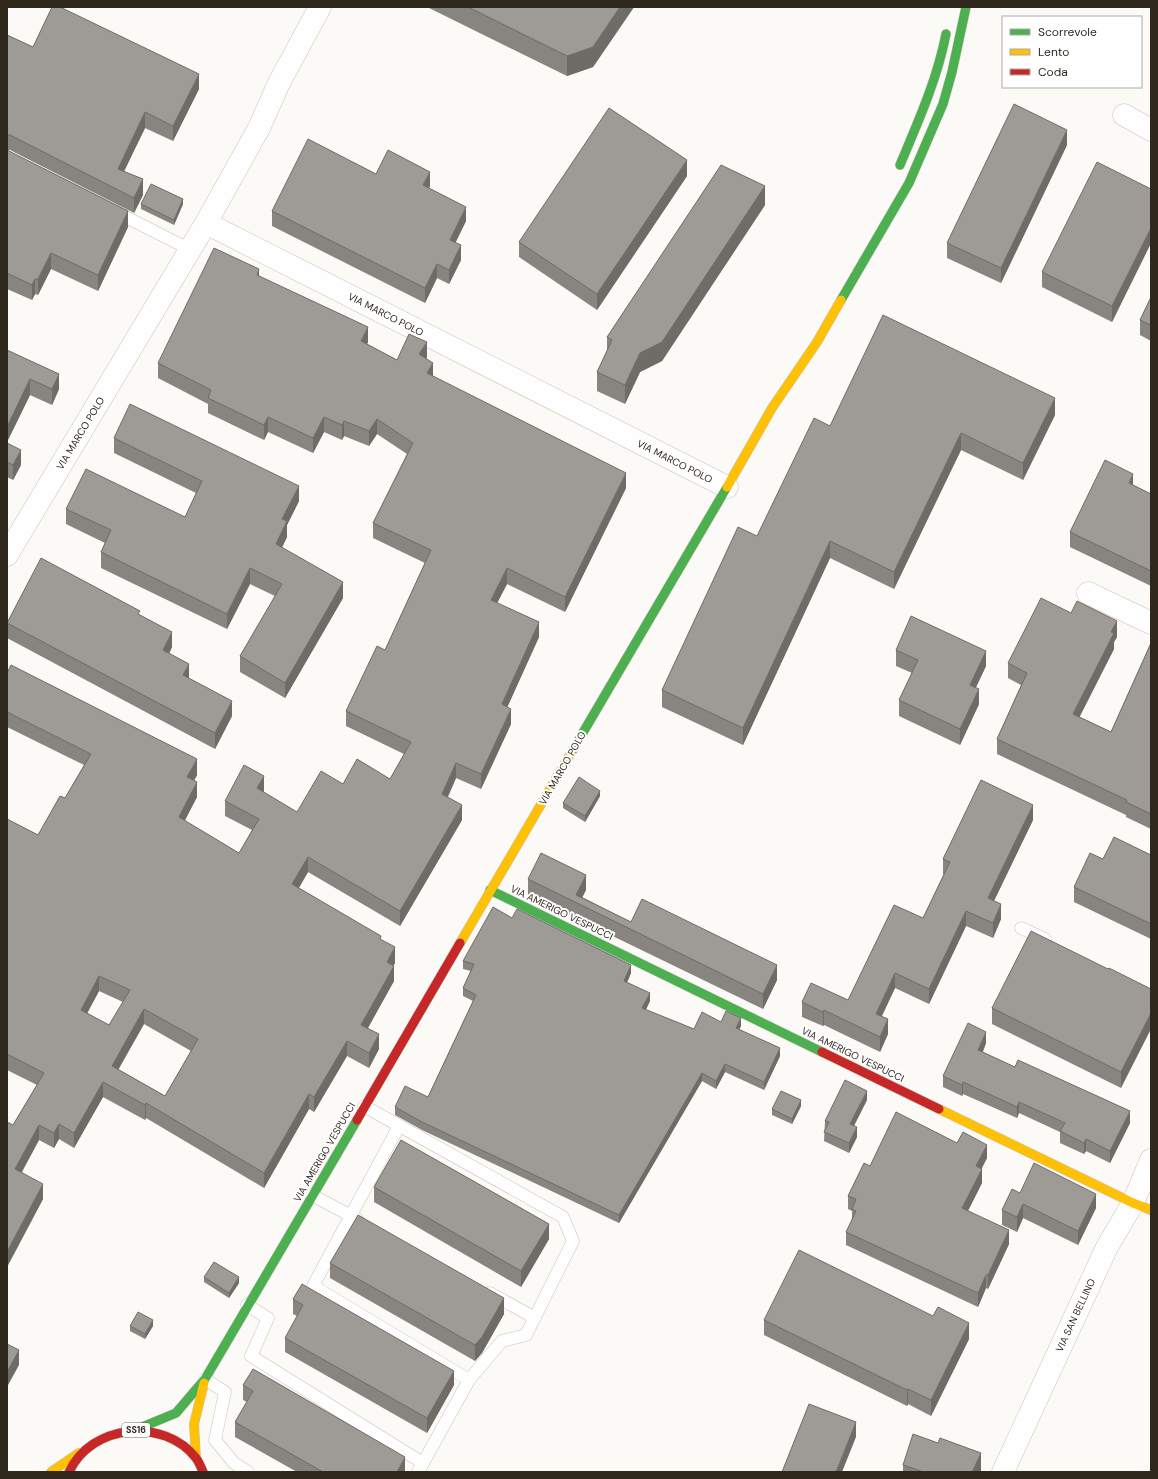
<svg xmlns="http://www.w3.org/2000/svg" width="1158" height="1479" viewBox="0 0 1158 1479" font-family="'DM Sans',sans-serif">
	<rect width="100%" height="100%" fill="#fcfaf7"/>
	<g fill="none" stroke-linecap="round" stroke-linejoin="round">
		<defs>
			<path id="lane" d="M114,211L189,249
				M1021,928L1045,939
				M364,1106L563,1217L573,1241L526,1335L502,1341L469,1380L418,1472
				M399,1126L313,1286L469,1380
				M312,1195L357,1219
				M490,1293L535,1318
				M247,1305L268,1318L251,1356L423,1463
				M205,1379L225,1392L215,1440L234,1463L248,1472"/>
			<path id="street" d="M1124,115L1151,130
				M206,223L727,487
				M7,555L206,223L259,128L279,83L320,7
				M1088,593L1151,623
				M1003,1472L1107,1247L1133,1203L1151,1160"/>
			<path id="fast" d="M900,165C918,122 937,80 946,34
				M841,300L909,183L943,104L952,72L966,7
				M571,753L727,487
				M490,890L822,1052
				M135,1430L176,1413L205,1379L357,1120"/>
			<path id="slow" d="M727,487L772,408L817,342L841,300
				M460,943L571,753
				M939,1109L1133,1203L1151,1210
				M196,1458L194,1424L204,1383
				M51,1472L79,1453"/>
			<path id="jam" d="M822,1052L939,1109
				M357,1120L460,943
				M69,1472C91,1424 164,1417 196,1458C199,1462 201,1467 203,1472"/>
		</defs>
		<use href="#lane" stroke="#c7c1bb" stroke-width="13"/>
		<use href="#street" stroke="#c7c1bb" stroke-width="23"/>
		<use href="#fast" stroke="#c7c1bb" stroke-width="10"/>
		<use href="#slow" stroke="#c7c1bb" stroke-width="10"/>
		<use href="#jam" stroke="#c7c1bb" stroke-width="10"/>
		<use href="#lane" stroke="#fffefe" stroke-width="12"/>
		<use href="#street" stroke="#fffefe" stroke-width="22"/>
		<use href="#fast" stroke="#4caf50" stroke-width="9"/>
		<use href="#slow" stroke="#ffc107" stroke-width="9"/>
		<use href="#jam" stroke="#c62828" stroke-width="9"/>
	</g>
	<path fill="#888480" fill-rule="evenodd" d="M427,7H634L593,67L567,76Z
		M7,35L33,47L199,89L173,141L145,128L124,171L143,195L134,213L10,150H7Z
		M1067,145L1001,283L947,258V243Z
		M7,150L128,227L98,291L51,269L38,295L35,294L32,300L7,289Z
		M376,174L430,186L429,188L466,221L455,243L461,260L449,284L437,278L425,303L272,226V211Z
		M687,176L597,310L519,257V242Z
		M1151,189V243L1112,322L1042,287V272Z
		M141,204H183L174,225L141,209Z
		M765,205L662,361L640,372L625,404L597,391V372L607,351V337Z
		M259,276L368,342L367,344L397,360L427,357L426,358L433,376L626,488L565,612L507,584L497,603L539,637L507,707L511,724L481,789L456,778L448,797L462,820L400,926L308,872L299,888L381,940L395,963L393,965L394,981L368,1028L379,1049L369,1068L347,1056L314,1112L309,1109L264,1188L146,1118L145,1120L103,1097L74,1148L59,1139L54,1148L39,1140L22,1172L43,1199L7,1267L13,1125L37,1085L7,1070V819L38,835L65,798L84,765L7,727V673L197,775L194,781L197,797L184,821L239,853L252,830L225,816V801L264,791L263,792L297,812L343,784L390,779L404,754L346,726V711L385,650L425,563L373,538V523L407,454L377,434L369,446L344,436L342,440L324,432L313,453L268,432L264,440L208,413V404L158,378V363ZM99,991L123,1002L109,1025L87,1013ZM144,1024L191,1051L165,1096L118,1069Z
		M1151,297V341L1140,335V320Z
		M7,350L59,389L52,405L30,395L7,442Z
		M1055,415L1023,480L961,450L894,589L830,558L743,745L662,707V690L757,536L830,426Z
		M114,438L299,501L287,525V537L282,547L343,598L285,698L240,672V656L275,596L250,584L227,629L101,568V552L105,543L66,524V509L185,517L196,493L114,453Z
		M7,443L21,465L13,480L7,477Z
		M1133,485L1151,494V586L1070,547V532Z
		M140,615L172,647L169,654L189,678L232,716L215,749L7,638V623Z
		M1117,637L1114,642V649L1079,717L1111,732L1151,643V829L1126,817V815L997,754V739L1021,685L1008,678V663Z
		M896,650L986,666L976,687L979,704L960,745L899,716V700L912,673L896,666Z
		M600,796L585,822L563,808V803Z
		M1033,820L994,901L1001,919L993,938L966,926L929,1004L895,988L882,1016L888,1034L880,1052L824,1025L823,1026L802,1017V1002L848,1000L923,918L944,874H943V859Z
		M1151,855V939L1074,902V887L1103,859Z
		M528,879L586,890L582,897L631,922L777,980L763,1009L528,895Z
		M512,918L631,973L627,983L650,1001L646,1010L694,1029L721,1022L741,1026L739,1029L780,1056L764,1090L725,1072L716,1089L702,1081L619,1223L422,1130L395,1115V1107L428,1097L473,1001L463,996V988L471,971L463,969V961Z
		M1108,969L1151,989L1121,1088L992,1024V1008Z
		M986,1043L983,1052L1130,1123L1110,1163L1086,1151L1084,1154L1060,1143V1132L1019,1113L1017,1118L963,1094L962,1096L943,1087V1076Z
		M867,1100L854,1126L857,1137L849,1153L824,1141L825,1121Z
		M801,1106L792,1124L772,1115V1109Z
		M987,1158L981,1169L982,1183L968,1211L1009,1244L988,1289L986,1288L978,1307L846,1245V1232L852,1220V1211L848,1209V1196L870,1166Z
		M374,1187L549,1239L521,1287L374,1202Z
		M1020,1193L1096,1208L1078,1245L1023,1218L1017,1232L1002,1225V1210Z
		M330,1263L504,1314L482,1353L475,1361L330,1278Z
		M204,1277L239,1283L229,1298L204,1282Z
		M293,1299L454,1385L427,1433L285,1352V1338L297,1316L293,1314Z
		M933,1316L969,1339L931,1416L908,1404L907,1406L764,1335V1320Z
		M130,1326H153L145,1339L130,1331Z
		M243,1385L405,1471V1472H297L235,1437V1422L247,1402L243,1400Z
		M903,1465L981,1472H903Z"/>
	<path fill="#6f6c68" d="M620,7H634L593,67L567,76V56Z
		M199,74V89L173,141V126Z
		M145,112V128L118,184V169Z
		M1067,130V145L1001,283V268Z
		M687,160V176L597,310V294Z
		M430,172V186L423,200V185Z
		M143,179V195L134,213V198Z
		M765,186V205L662,361L640,372L625,404V385L640,353Z
		M183,199V204L174,225V220Z
		M466,207V221L450,254V240Z
		M128,211V227L98,291V275Z
		M1151,228V243L1112,322V306Z
		M461,245V260L449,284V270Z
		M51,253V269L38,295V279Z
		M437,264V278L425,303V288Z
		M259,269V284L257,275Z
		M35,279V294L32,300V285Z
		M368,327V342L361,356V341Z
		M427,342V357L419,369V354Z
		M433,363V378L427,373Z
		M59,374V389L52,405V389Z
		M30,379V395L7,442V427Z
		M1055,398V415L1023,480V463Z
		M268,417V432L264,440V425Z
		M324,417V432L313,453V438Z
		M377,419V434L369,446V431Z
		M344,421V436L342,440V425Z
		M961,433V450L894,589V572Z
		M21,450V465L13,480V465Z
		M626,473V488L565,612V597Z
		M1133,474V489L1129,483Z
		M299,486V501L287,525V537L276,560V544L282,519Z
		M830,541V558L743,745V728Z
		M250,568V584L227,629V614Z
		M507,568V584L491,615V600Z
		M343,582V598L285,698V683Z
		M1117,621V637L1114,642V649L1073,730V714L1111,632Z
		M539,622V637L502,719V704Z
		M172,632V647L163,666V650Z
		M986,651V666L970,700V685Z
		M189,664V680L183,675Z
		M979,689V704L960,745V729Z
		M232,701V716L215,749V733Z
		M511,709V724L481,789V774Z
		M197,759V775L187,792V777Z
		M456,763V778L442,809V794Z
		M264,776V791L257,803V788Z
		M197,782V797L179,832V817Z
		M600,791V796L585,822V816Z
		M462,805V820L400,926V911Z
		M1033,805V820L988,913V898Z
		M308,857V872L292,899V884Z
		M586,875V890L579,904L576,895Z
		M1001,904V919L993,938V923Z
		M966,911V926L929,1004V989Z
		M395,947V963L387,977V962Z
		M631,965V973L624,989V981Z
		M777,965V980L763,1009V994Z
		M394,966V981L361,1040V1025Z
		M895,973V988L876,1028V1014Z
		M99,976V991L81,1025V1010Z
		M650,993V1001L642,1016V1008Z
		M144,1009V1024L112,1081V1066Z
		M824,1010V1025L823,1026V1012Z
		M1151,1013V1029L1121,1088V1072Z
		M741,1018V1026L736,1036V1028Z
		M888,1019V1034L880,1052V1037Z
		M986,1032V1043L978,1062V1050Z
		M379,1034V1049L369,1068V1053Z
		M347,1041V1056L314,1112V1097Z
		M780,1048V1056L764,1090V1082Z
		M725,1064V1072L716,1089V1081Z
		M702,1073V1081L619,1223V1215Z
		M103,1082V1097L74,1148V1133Z
		M963,1082V1094L962,1096V1085Z
		M867,1091V1100L850,1133V1124Z
		M309,1094V1109L264,1188V1173Z
		M801,1100V1106L792,1124V1119Z
		M1019,1102V1113L1017,1118V1107Z
		M146,1103V1118L145,1120V1105Z
		M1130,1111V1123L1110,1163V1151Z
		M59,1124V1139L54,1148V1133Z
		M39,1125V1140L15,1184V1169Z
		M857,1127V1137L849,1153V1143Z
		M1086,1139V1151L1084,1154V1143Z
		M987,1145V1158L976,1180V1166Z
		M982,1169V1183L962,1222V1208Z
		M43,1184V1199L7,1267V1252Z
		M1096,1194V1208L1078,1245V1231Z
		M1023,1204V1218L1017,1232V1217Z
		M549,1224V1239L521,1287V1271Z
		M1009,1230V1244L988,1289V1275Z
		M986,1275V1288L978,1307V1293Z
		M239,1277V1283L229,1298V1293Z
		M504,1298V1314L482,1353L475,1361V1345Z
		M153,1320V1326L145,1339V1334Z
		M969,1323V1339L931,1416V1400Z
		M19,1350V1365L7,1387V1372Z
		M454,1371V1385L427,1433V1418Z
		M908,1389V1404L907,1406V1390Z
		M856,1422V1437L842,1472H836Z
		M981,1453V1472H972Z
		M405,1457V1472H397Z"/>
	<path fill="#9e9a95" stroke="#6f6c68" fill-rule="evenodd" d="M52,7H60L199,74L173,126L145,112L118,169L143,179L134,198L10,135H7V35L33,47Z
		M468,7H620L593,47L567,56Z
		M1014,104L1067,130L1001,268L947,243Z
		M609,108L687,160L597,294L519,242Z
		M308,139L376,174L388,150L430,172L423,185L466,207L450,240L461,245L449,270L437,264L425,288L272,211Z
		M7,150L128,211L98,275L51,253L38,279H35L32,285L7,273Z
		M1097,162L1151,189V228L1112,306L1042,272Z
		M721,165L765,186L662,342L640,353L625,385L597,372L612,340L607,337Z
		M151,184L183,199L174,220L141,204Z
		M214,248L259,269L257,275L368,327L361,341L397,360L409,334L427,342L419,354L433,363L427,373L626,473L565,597L507,568L491,600L539,622L502,704L511,709L481,774L456,763L442,794L462,805L400,911L308,857L292,884L381,936L380,939L395,947L387,962L394,966L361,1025L379,1034L369,1053L347,1041L314,1097L309,1094L264,1173L146,1103L145,1105L103,1082L74,1133L59,1124L54,1133L39,1125L15,1169L43,1184L7,1252V1122L13,1125L44,1073L7,1054V819L38,835L60,796L65,798L91,754L7,712V673L11,665L197,759L187,777L197,782L179,817L239,853L259,819L225,801L244,765L264,776L257,788L297,812L321,771L343,784L357,759L390,779L411,742L346,711L377,646L385,650L431,550L373,523L413,443L377,419L369,431L344,421L342,425L324,417L313,438L268,417L264,425L208,398L211,390L158,363ZM99,976L130,990L109,1025L81,1010ZM144,1009L198,1039L165,1096L112,1066Z
		M1151,297V325L1140,320Z
		M883,315L1055,398L1023,463L961,433L894,572L830,541L743,728L662,690L738,527L757,536L814,418L830,426Z
		M7,350L59,374L52,389L30,379L7,427Z
		M130,404L299,486L282,519L287,521L276,544L343,582L285,683L240,656L282,584L250,568L227,614L101,552L111,530L66,509L86,469L185,517L202,481L114,438Z
		M7,443L21,450L13,465L7,462Z
		M1105,460L1133,474L1129,483L1151,494V571L1070,532Z
		M41,558L140,611L138,614L172,632L163,650L189,664L183,675L232,701L215,733L7,623Z
		M1041,598L1071,613L1077,601L1117,621L1111,632L1114,633L1073,714L1111,732L1151,643V814L1126,802L1127,800L997,739L1027,673L1008,663Z
		M911,616L986,651L970,685L979,689L960,729L899,700L918,660L896,650Z
		M579,777L600,791L585,816L563,803Z
		M981,780L1033,805L988,898L1001,904L993,923L966,911L929,989L895,973L876,1014L888,1019L880,1037L824,1010L823,1012L802,1002L811,983L848,1000L894,905L923,918L950,862L943,859Z
		M1114,837L1151,855V924L1074,887L1090,853L1103,859Z
		M541,853L586,875L576,895L631,922L642,899L777,965L763,994L528,879Z
		M493,907L512,918L517,909L631,965L624,981L650,993L642,1008L694,1029L702,1012L721,1022L726,1011L741,1018L736,1028L780,1048L764,1082L725,1064L716,1081L702,1073L619,1215L422,1122L395,1107L405,1086L428,1097L476,995L463,988L474,964L463,961Z
		M1031,931L1108,969L1109,968L1151,989V1013L1121,1072L992,1008Z
		M968,1023L986,1032L978,1050L1015,1067L1018,1060L1130,1111L1110,1151L1086,1139L1084,1143L1060,1131L1065,1123L1019,1102L1017,1107L963,1082L962,1085L943,1076Z
		M845,1080L867,1091L850,1124L857,1127L849,1143L824,1132L829,1122L825,1121Z
		M781,1091L801,1100L792,1119L772,1109Z
		M896,1112L957,1143L963,1132L987,1145L976,1166L982,1169L962,1208L1009,1230L988,1275H986L978,1293L846,1232L856,1211L852,1209L856,1199L848,1196L864,1163L870,1166Z
		M401,1140L549,1224L521,1271L374,1187Z
		M1034,1163L1096,1194L1078,1231L1023,1204L1017,1217L1002,1210L1012,1189L1020,1193Z
		M358,1215L504,1298L482,1337L475,1345L330,1263Z
		M799,1250L933,1316L938,1307L969,1323L931,1400L908,1389L907,1390L764,1320Z
		M214,1262L239,1277L229,1293L204,1277Z
		M302,1284L454,1371L427,1418L285,1338L303,1305L293,1299Z
		M138,1312L153,1320L145,1334L130,1326Z
		M7,1344L19,1350L7,1372Z
		M253,1369L405,1457L397,1472H323L235,1422L253,1391L243,1385Z
		M809,1404L856,1422L836,1472H782Z
		M913,1434L938,1443L940,1438L981,1453L972,1472H920L921,1471L903,1465Z"/>
	<g text-anchor="middle" stroke-width="4" stroke-linejoin="round" paint-order="stroke">
		<rect fill="#fff" stroke="#6e6861" stroke-width="1" x="122" y="1423" width="28" height="14" rx="3"/>
		<g font-size="9" font-weight="bold" fill="#30271d">
			<text x="136" y="1433">SS16</text>
		</g>
		<g font-size="10" fill="#30271d" stroke="#fff">
			<text transform="translate(386 314) rotate(27)" y="4">VIA MARCO POLO</text>
			<text transform="translate(80 433) rotate(-59)" y="4">VIA MARCO POLO</text>
			<text transform="translate(675 461) rotate(27)" y="4">VIA MARCO POLO</text>
			<text transform="translate(562 768) rotate(-60)" y="4">VIA MARCO POLO</text>
			<text transform="translate(562 912) rotate(26)" y="4">VIA AMERIGO VESPUCCI</text>
			<text transform="translate(853 1054) rotate(26)" y="4">VIA AMERIGO VESPUCCI</text>
			<text transform="translate(324 1152) rotate(-60)" y="4">VIA AMERIGO VESPUCCI</text>
			<text transform="translate(1075 1315) rotate(-65)" y="4">VIA SAN BELLINO</text>
		</g>
	</g>
	<rect width="1158" height="1479" fill="none" stroke="#30271d" stroke-width="16"/>
	<rect x="1002" y="16" width="140" height="72" fill="#ffffff" stroke="#aca9a5"/>
	<rect x="1010" y="29" width="20" height="6" fill="#4caf50" stroke="#aca9a5"/>
	<text x="1038" y="36" font-size="12" fill="#30271d">Scorrevole</text>
	<rect x="1010" y="49" width="20" height="6" fill="#ffc107" stroke="#aca9a5"/>
	<text x="1038" y="56" font-size="12" fill="#30271d">Lento</text>
	<rect x="1010" y="69" width="20" height="6" fill="#c62828" stroke="#aca9a5"/>
	<text x="1038" y="76" font-size="12" fill="#30271d">Coda</text>
</svg>
